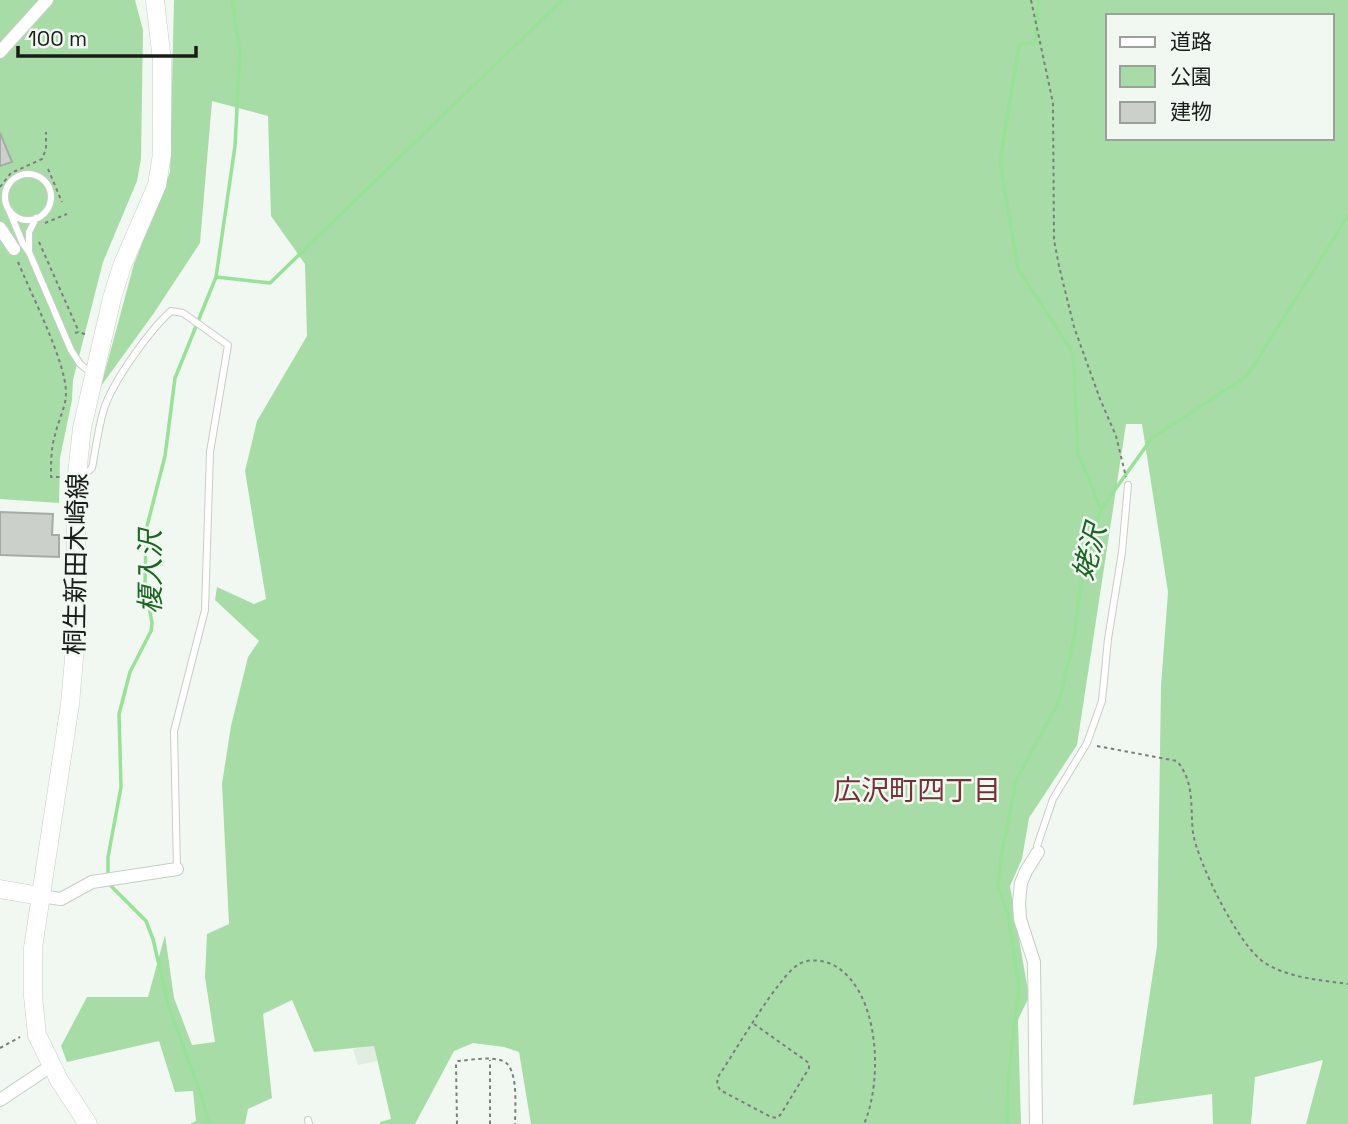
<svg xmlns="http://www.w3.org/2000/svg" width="1348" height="1124" viewBox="0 0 1348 1124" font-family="'Space Grotesk','Noto Sans JP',sans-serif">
	<rect width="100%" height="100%" fill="#f1f8f1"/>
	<path fill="#e1ede0" d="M374,1045L377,1061L358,1065L353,1049Z"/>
	<path fill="#a8dca7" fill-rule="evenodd" d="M0,0H135L143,30L141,159L137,181L103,262L73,380L72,400L60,458L59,503L0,499Z
		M174,0H1348V1124H1306L1323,1060L1255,1077L1251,1124H1213L1212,1094L1133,1105L1157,946L1161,686L1168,592L1142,424H1126L1077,745L1029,818L1022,859L1010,886L1029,997L1018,1020L1021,1124H531L519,1052L504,1047L473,1043L454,1051L415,1124H380V1122L391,1119L374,1046L314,1052L292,1000L263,1014L272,1098L248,1109L245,1124H190L196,1121L193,1091L175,1092L159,1041L67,1062L61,1046L87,997H148L165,935L174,998L192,1045L215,1042L205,977L207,934L229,924L222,784L231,726L248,657L259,641L215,600L217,587L254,604L266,599L245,471L257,421L307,336L305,264L271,216L268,116L212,101L200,243L154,313L101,386L134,264L170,172ZM1108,16H1332V138H1108Z"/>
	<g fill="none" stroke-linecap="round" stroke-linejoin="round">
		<path stroke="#98e298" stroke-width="3.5" d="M217,277L270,283L562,0
			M1101,509L1152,438L1247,376L1348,216
			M108,875V857L121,787L119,714L130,672L151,631L152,623L145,585L146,530L165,456L175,378L216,277L235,146L240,52L232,0
			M108,883L146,921L153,939L168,1004L202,1098L209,1124
			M1007,1124L1008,1079L1019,988L1008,914L998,886L1001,857L1016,781L1060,699L1074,638L1082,574L1101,509L1078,453L1073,353L1018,269L1000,162L1019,45L1035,42L1039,0"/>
	</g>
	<path fill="#cbd1ca" stroke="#a6aba5" stroke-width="2" d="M0,133L12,162L0,166Z
		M0,512L53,514L52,535H59V557L0,555Z"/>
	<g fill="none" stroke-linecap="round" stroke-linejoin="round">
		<defs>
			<path id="lane" d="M5 197a23 23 0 1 1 46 0a23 23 0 1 1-46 0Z
				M9,210L23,244L29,252L71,350L80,364L91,373
				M29,250V232L36,218
				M78,474H85L92,468C96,448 98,428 104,409C113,381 149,331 171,311L183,313L228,345L210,452L205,610L174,731L177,869
				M1038,851L1037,846L1053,799L1087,743L1102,701L1108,639L1122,552L1128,485
				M308,1120L309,1124"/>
			<path id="street" d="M0,52L47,0
				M0,228L14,249
				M40,896L61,899L92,882L177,869
				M0,1100L51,1066
				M1036,1124L1034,962L1020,919L1019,902L1021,883L1026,871L1038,852"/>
			<path id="secondary" d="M0,889L40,896
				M88,1124L59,1080L37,1035L33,996V948L70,704L76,636V484L82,428L112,298L122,266L157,185L162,154V61L155,0"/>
		</defs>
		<use href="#lane" stroke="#c7cdc7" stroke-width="8"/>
		<use href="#street" stroke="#c7cdc7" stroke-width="14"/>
		<use href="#secondary" stroke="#c7cdc7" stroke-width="19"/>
		<path stroke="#7b7f7b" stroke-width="2" stroke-dasharray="3.5 3.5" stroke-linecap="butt" d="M1031,0L1053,103L1054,240L1059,266L1074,327L1100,399L1116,436L1126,477
			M48,169L62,202
			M0,187L11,173L42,159L46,149V132
			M45,223L67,214
			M39,242L79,332
			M18,262C31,294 66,362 66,393C66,407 58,421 55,435C51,448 51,463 51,477H61
			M75,333L79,332L87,335
			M1097,746L1177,761C1195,783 1190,806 1193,833C1198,863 1239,947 1265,963C1289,978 1320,980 1348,984
			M754,1024L809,1063V1068L781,1114L777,1118L771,1117L720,1090L717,1084L718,1077C733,1055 779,975 799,964C809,958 825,960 835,966C880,992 883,1081 864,1124
			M0,1048L20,1037
			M457,1124L456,1064L458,1061C472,1060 490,1056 503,1061C519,1067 515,1109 515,1124
			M490,1124V1060"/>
		<use href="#lane" stroke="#fff" stroke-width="6"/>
		<use href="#street" stroke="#fff" stroke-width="12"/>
		<use href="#secondary" stroke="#fff" stroke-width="18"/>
	</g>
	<g text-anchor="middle" stroke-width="5" stroke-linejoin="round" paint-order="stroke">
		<g font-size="26" fill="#1a1c1a" stroke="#f1f8f1">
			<text transform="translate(76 564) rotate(-89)" y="9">桐生新田木崎線</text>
		</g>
		<g font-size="28" font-style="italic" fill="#1c6623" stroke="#f1f8f1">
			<text transform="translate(1089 552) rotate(-75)" y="10">姥沢</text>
			<text transform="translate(150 572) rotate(-90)" y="10">榎入沢</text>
		</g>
		<g font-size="28" fill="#773035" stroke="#f1f8f1">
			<text x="917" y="800">広沢町四丁目</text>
		</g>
	</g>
	<rect x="1106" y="14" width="228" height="126" fill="#f1f8f1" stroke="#9ba09b" stroke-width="2"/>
	<rect x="1120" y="37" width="35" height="10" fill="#ffffff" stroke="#9ba09b" stroke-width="2"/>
	<text x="1170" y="49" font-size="21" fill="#1a1c1a">道路</text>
	<rect x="1120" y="66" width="35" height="21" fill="#a8dca7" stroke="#9ba09b" stroke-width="2"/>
	<text x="1170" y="84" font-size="21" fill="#1a1c1a">公園</text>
	<rect x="1120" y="102" width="35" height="21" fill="#cbd1ca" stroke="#9ba09b" stroke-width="2"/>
	<text x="1170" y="119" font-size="21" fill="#1a1c1a">建物</text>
	<path d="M18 46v10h178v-10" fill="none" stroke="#1a1c1a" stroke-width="3.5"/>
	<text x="28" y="46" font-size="21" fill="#1a1c1a" stroke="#f1f8f1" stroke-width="5" paint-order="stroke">100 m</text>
</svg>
